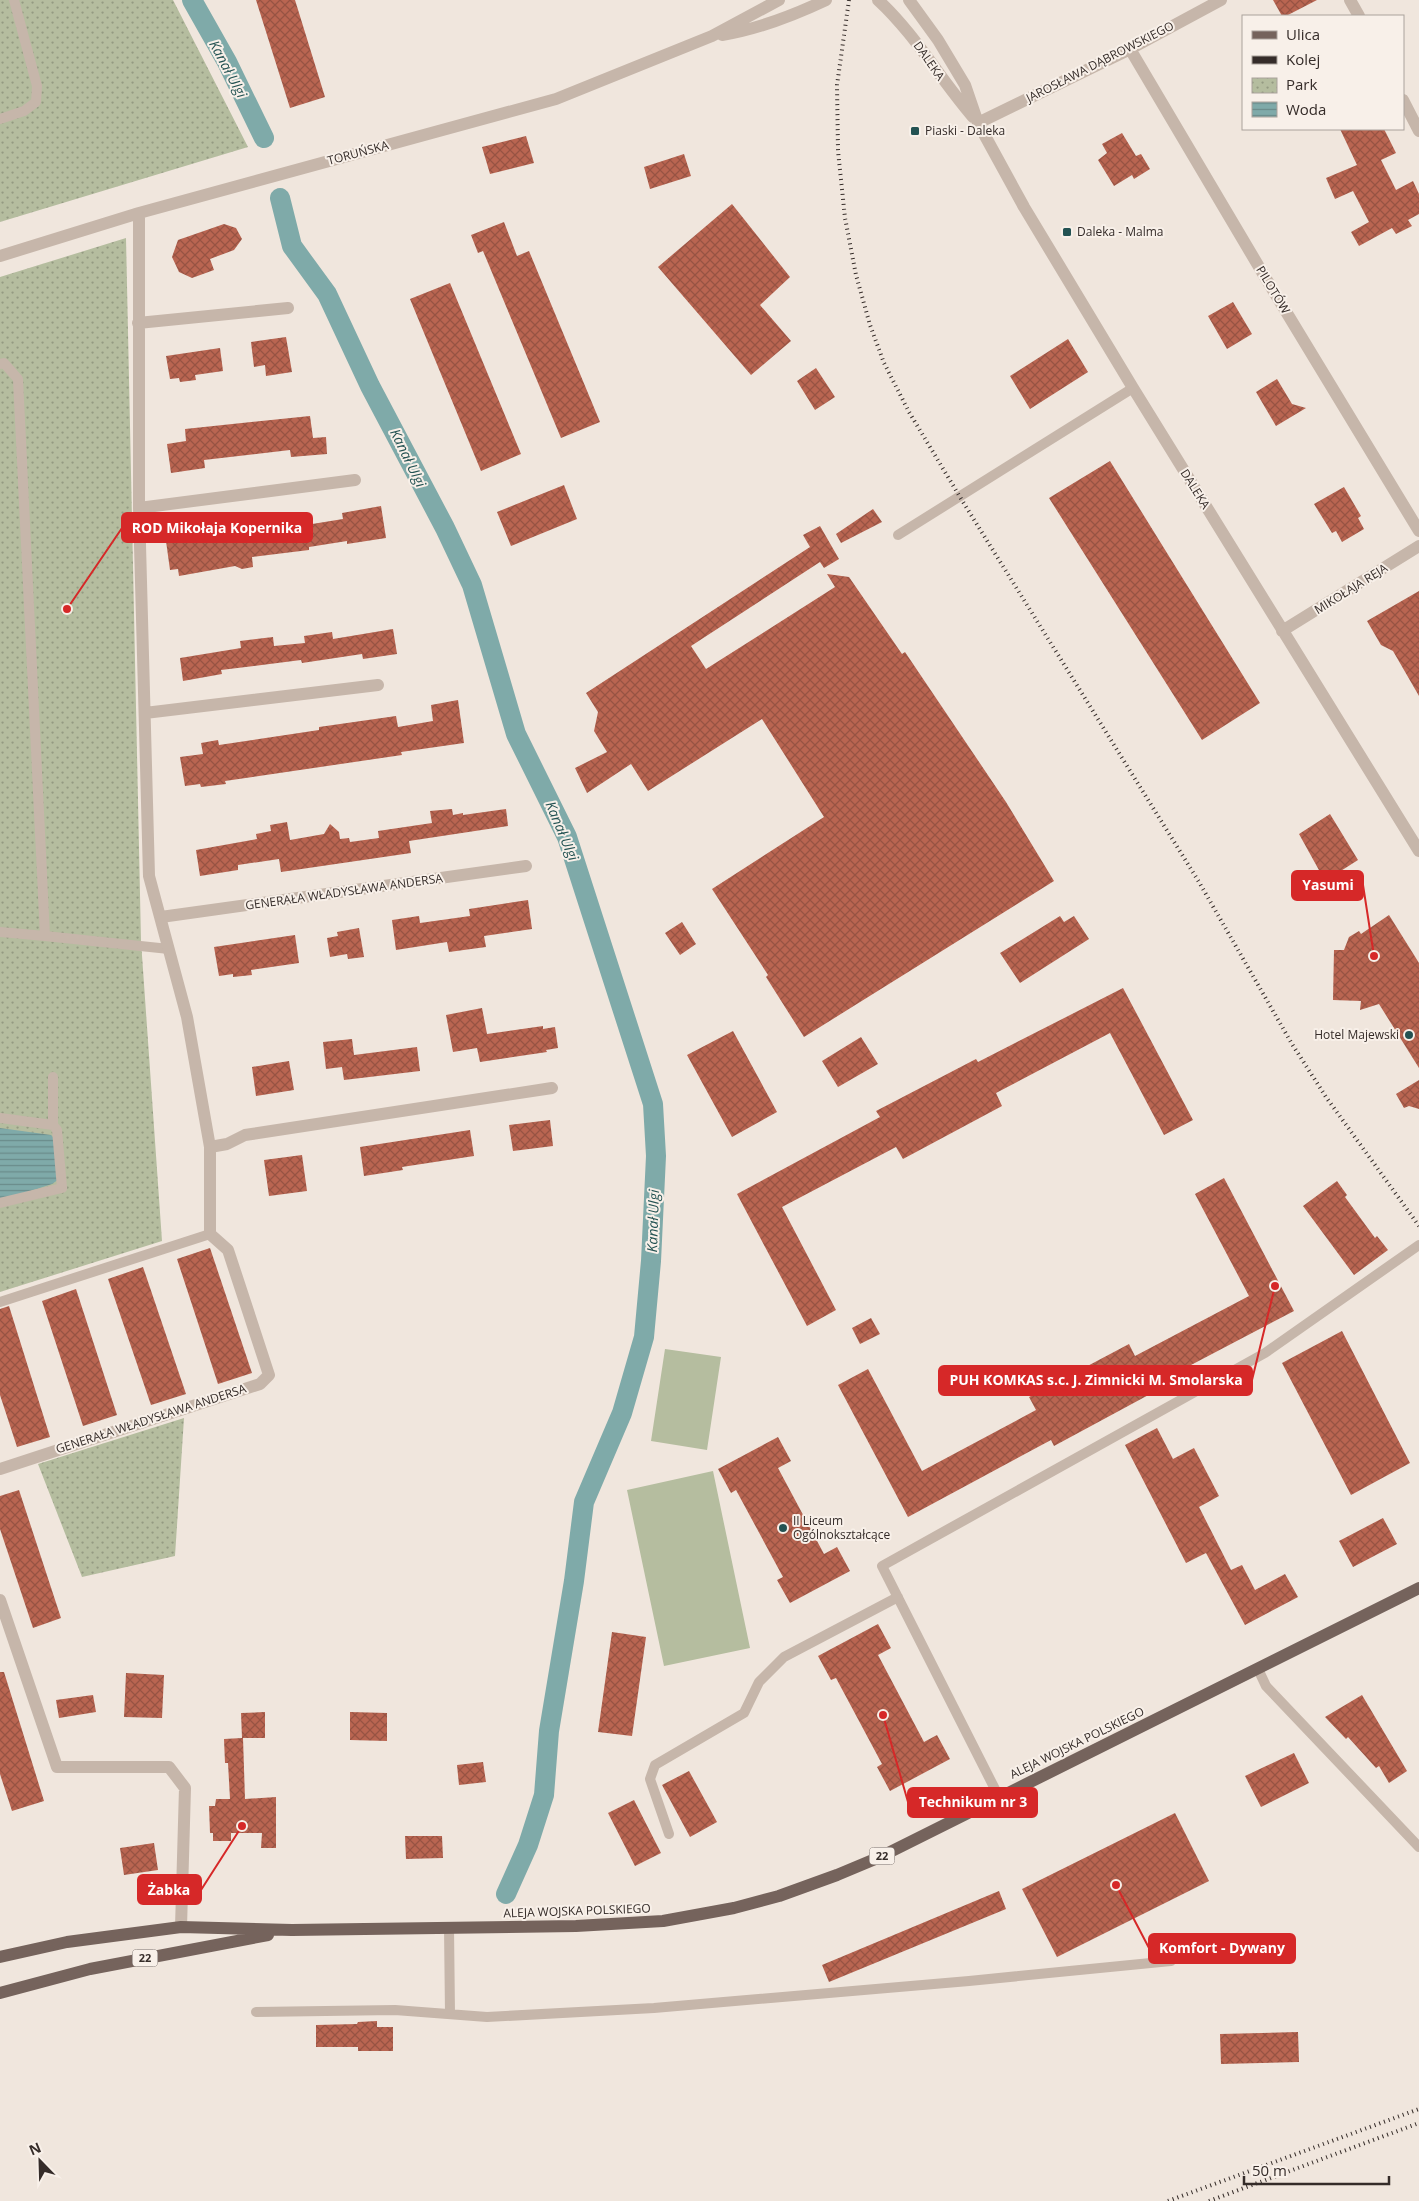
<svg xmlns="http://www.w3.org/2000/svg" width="1419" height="2201" viewBox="0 0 1419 2201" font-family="'Open Sans',sans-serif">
	<defs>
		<pattern id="park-dots" width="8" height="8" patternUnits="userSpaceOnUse" patternTransform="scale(1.25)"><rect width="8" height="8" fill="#b5bd9f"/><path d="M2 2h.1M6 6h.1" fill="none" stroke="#949a82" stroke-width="1.8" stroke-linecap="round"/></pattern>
		<pattern id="water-rules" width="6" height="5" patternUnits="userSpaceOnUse" patternTransform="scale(1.25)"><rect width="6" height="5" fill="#7faaa9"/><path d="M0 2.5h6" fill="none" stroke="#698b8a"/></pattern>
		<pattern id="building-cross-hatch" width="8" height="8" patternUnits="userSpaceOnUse" patternTransform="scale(1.25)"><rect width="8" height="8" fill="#b96551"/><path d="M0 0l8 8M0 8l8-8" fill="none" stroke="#975343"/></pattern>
	</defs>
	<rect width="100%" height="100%" fill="#f0e6dd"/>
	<path fill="url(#park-dots)" d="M0,0H173L248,147L0,222Z
		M126,238L141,941L162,1241L0,1292V277Z
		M184,1418L175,1556L82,1577L38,1464Z"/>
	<path fill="#b5bd9f" d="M665,1349L721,1357L707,1450L651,1441Z
		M713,1471L750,1648L664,1666L627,1490Z"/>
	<path fill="url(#water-rules)" d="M0,1128L51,1135L57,1141L62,1177L52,1184L0,1201Z"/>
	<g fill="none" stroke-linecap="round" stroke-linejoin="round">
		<path stroke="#7faaa9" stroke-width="20" d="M192,0L227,62L264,138
			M280,198L292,246L327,294L370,386L445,528L472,585L516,734L567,837L653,1104L656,1156L651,1261L644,1337L622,1413L584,1502L574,1581L549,1731L544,1795L528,1845L506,1894"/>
	</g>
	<path fill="url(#building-cross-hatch)" d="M256,0H295L325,97L290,108Z
		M1273,0H1317L1286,16H1282Z
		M1340,129H1384L1396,153L1381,160L1396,190L1413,181L1419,194V214L1408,220L1412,226L1396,234L1392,228L1359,246L1351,232L1369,222L1353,191L1335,199L1326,178L1357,165Z
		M1122,133L1136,156L1141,154L1150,169L1134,179L1132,175L1114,186L1098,160L1107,153L1102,144Z
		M526,136L534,163L490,174L482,147Z
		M684,154L691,176L650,189L644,167Z
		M732,204L790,277L760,305L791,341L751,375L658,267Z
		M504,222L517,256L529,251L600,422L561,438L483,251L478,253L471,235Z
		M224,224L236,228L242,239L234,250L210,259L214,270L192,278L179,272L172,257L178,240Z
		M450,283L521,454L481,471L410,299Z
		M1233,302L1252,334L1227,349L1208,316Z
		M286,337L292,372L266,376L265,365L254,367L251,342Z
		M1068,339L1088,372L1030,409L1010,376Z
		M220,348L223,371L195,375L196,380L180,382L179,378L170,379L166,356Z
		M816,368L835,397L815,410L797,381Z
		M1277,379L1292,404L1306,408L1276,426L1256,392Z
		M310,416L313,438L326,437L327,454L291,457L290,450L204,460L205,468L171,473L167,444L186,441L185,429Z
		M1110,461L1260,703L1202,740L1049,498Z
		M564,485L577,519L511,546L497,512Z
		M1344,487L1361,516L1358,518L1364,529L1342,542L1336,531L1332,533L1314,504Z
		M381,506L386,538L347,544V541L309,547V550L252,557L253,567L242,569L235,566L179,576L178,569L170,570L166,541L201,536L202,540L247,533L246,530L305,521L306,525L343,519L342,513Z
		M873,509L882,522L841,543L836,534Z
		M820,526L839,559L824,568L820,562L691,646L706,669L835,587L827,574L849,577L902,654L905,652L1006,802L1054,881L804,1037L766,977L768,975L712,889L824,817L762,719L648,791L631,764L587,793L575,768L607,752L594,731L598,712L586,693L810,547L803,535Z
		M1419,591V696L1393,651L1381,645L1367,621Z
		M393,629L397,654L363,659L362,654L302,663L301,660L221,670L222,674L183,681L180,658L241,648L240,641L273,637L274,646L305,643L304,636L332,632L333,639Z
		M458,700L464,743L401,752L402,755L225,781L226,784L201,787L200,784L185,786L180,757L203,754L201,743L218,740L219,745L319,730V727L396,716L398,727L433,721L431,705Z
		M452,809L453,815L463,813V815L506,809L508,826L409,841L411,853L281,872L279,859L238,865V870L200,876L196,850L257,839L256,834L271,831L270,825L287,822L290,840L324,834L330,824L339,832L340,839L349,838L350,842L379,838L378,831L432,823L430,811Z
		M1330,814L1358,860L1325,881L1299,834Z
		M528,900L532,929L484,936L486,947L449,952L447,942L396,950L392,920L419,916L420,923L470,916L469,909Z
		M1389,915L1419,963V1068L1379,1004L1360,1010L1361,1001L1333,1000L1334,950H1344L1349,937L1359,931L1361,934Z
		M1060,916L1064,922L1074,916L1089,939L1020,983L1000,953Z
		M682,922L696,944L680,955L665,933Z
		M359,928L364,957L348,959L347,954L330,957L327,938L338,936L337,932Z
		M295,935L299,963L251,970L252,975L233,977V974L219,976L214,947Z
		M1123,988L1193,1120L1164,1135L1110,1033L996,1093L1002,1106L903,1159L896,1147L782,1207L836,1310L807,1326L737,1194L880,1117L876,1111L976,1059L978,1062Z
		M482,1008L487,1034L543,1026V1029L555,1027L558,1048L546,1050L547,1052L480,1062L477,1048L453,1052L446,1015Z
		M733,1031L777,1112L732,1137L687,1055Z
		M861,1037L878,1064L838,1087L822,1061Z
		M352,1039L354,1055L417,1047L420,1071L344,1080L342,1067L326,1069L323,1042Z
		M289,1061L294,1090L256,1096L252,1067Z
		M1419,1080V1109L1409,1106L1404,1108L1396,1094Z
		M550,1120L553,1146L513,1151L509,1125Z
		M470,1130L474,1156L402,1167L403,1170L364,1176L360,1147Z
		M302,1155L307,1191L269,1196L264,1160Z
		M1224,1178L1294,1311L1151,1386L1154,1392L1054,1446L1051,1440L908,1517L838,1385L868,1369L922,1471L1036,1410L1029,1397L1129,1344L1135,1356L1249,1296L1195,1194Z
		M1337,1181L1347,1195L1345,1197L1375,1238L1377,1236L1388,1250L1354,1275L1303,1206Z
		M210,1248L252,1373L218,1384L177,1259Z
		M143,1267L186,1394L151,1405L108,1279Z
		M76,1289L117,1415L83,1426L42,1301Z
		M9,1306L50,1437L17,1447L0,1395V1309Z
		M871,1318L880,1334L860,1344L852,1328Z
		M1342,1331L1410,1463L1351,1495L1282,1363Z
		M1157,1428L1173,1459L1194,1448L1219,1496L1199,1507L1231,1570L1242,1565L1255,1590L1285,1574L1298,1597L1245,1625L1206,1553L1186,1563L1125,1445Z
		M778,1437L791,1461L778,1468L824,1554L837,1547L850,1571L790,1603L777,1580L783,1577L736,1490L731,1493L718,1469Z
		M19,1490L61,1618L33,1628L0,1529V1496Z
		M1383,1518L1397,1544L1353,1567L1339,1541Z
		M878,1624L891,1648L878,1655L924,1742L937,1735L950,1759L890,1791L877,1767L882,1764L836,1678L831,1680L818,1656Z
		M612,1632L646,1637L632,1736L598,1732Z
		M0,1672H4L44,1801L12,1811L0,1774Z
		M126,1673L164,1675L162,1718L124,1717Z
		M93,1695L96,1712L59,1718L56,1700Z
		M1362,1695L1407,1771L1389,1783L1379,1766L1376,1768L1348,1737L1346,1739L1325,1717Z
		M265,1712V1738H243L245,1799L276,1797V1848H261L262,1833H231V1841H213V1833H210L209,1806H215L216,1799H230L228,1763H225L224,1739L242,1738L241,1713Z
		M350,1712L387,1713V1741L350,1740Z
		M1294,1753L1309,1783L1261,1807L1245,1776Z
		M483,1762L486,1782L459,1785L457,1765Z
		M689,1771L717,1822L690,1837L662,1785Z
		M634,1800L661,1853L635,1866L608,1813Z
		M1175,1813L1209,1881L1057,1957L1022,1889Z
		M405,1836H442L443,1858L406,1859Z
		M154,1843L158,1870L124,1875L120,1848Z
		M999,1891L1006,1909L829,1982L822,1965Z
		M377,2021V2027H393V2051H358V2047H316V2025L357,2024L358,2022Z
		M1298,2032L1299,2062L1221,2064L1220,2034Z"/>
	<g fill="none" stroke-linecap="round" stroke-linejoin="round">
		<path stroke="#c6b6aa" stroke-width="10" d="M0,119L24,111L36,102L37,86L14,0
			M0,364L4,363L18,379L45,936L0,932
			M898,535L1133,388
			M45,936L169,949
			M0,1118L53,1125
			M0,1203L62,1188L57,1130L53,1125V1077
			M0,1302L210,1234
			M1258,1669L1266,1686L1419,1847
			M999,1797L882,1566L1265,1353L1419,1245
			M669,1834L650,1779L655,1765L744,1713L759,1682L784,1657L898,1597
			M449,1928L450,2014
			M256,2012L395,2010L487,2017L654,2008L969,1981L1171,1961"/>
		<path stroke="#c6b6aa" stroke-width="12" d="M878,0C915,34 940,79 973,117
			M909,0L938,40L965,85L978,123L1024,207L1133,388L1419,851
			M1350,0L1359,16
			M722,35C759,29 792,16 826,0
			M1130,49L1265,277L1419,531
			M1403,100L1419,131
			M978,123L1130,49L1221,0
			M0,256L139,213L556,99L712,36L779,0
			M138,323L288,308
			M139,508L355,480
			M1282,631L1419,546
			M145,713L378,685
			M161,917L526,866
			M210,1147L227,1144L245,1135L552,1088
			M0,1469L260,1384L269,1375L228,1250L210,1234V1147L187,1017L149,876L139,508V213
			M0,1600L57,1767H169L185,1788L181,1927"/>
		<path stroke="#75635c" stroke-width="12" d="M0,1957L67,1942L181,1927L292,1930L576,1926L663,1921L734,1908L779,1896L837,1875L880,1857L1419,1588
			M0,1993L90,1969L268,1935"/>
		<path stroke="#352c29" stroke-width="4" stroke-dasharray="1 4" stroke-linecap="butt" d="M849,0L837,85L838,151L845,218L856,275L870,325L884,363L909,412L960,497L1199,882L1292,1044L1326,1097L1419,1226
			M1168,2201L1419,2109
			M1209,2201L1419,2123"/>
	</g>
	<g fill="#235252" stroke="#f8f0e9" stroke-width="2">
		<rect x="910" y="126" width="10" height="10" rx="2.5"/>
		<rect x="1062" y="227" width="10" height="10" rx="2.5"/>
		<circle cx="1409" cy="1035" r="5"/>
		<circle cx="783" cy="1528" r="5"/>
	</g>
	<g text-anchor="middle" stroke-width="4" stroke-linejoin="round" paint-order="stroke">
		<g fill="#f8f0e9" stroke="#706763" stroke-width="1">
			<rect x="869.5" y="1847.5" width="25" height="17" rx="4"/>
			<rect x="132.5" y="1949.5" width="25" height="17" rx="4"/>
		</g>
		<g font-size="11" font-weight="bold" fill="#352c29">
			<text x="882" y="1860">22</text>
			<text x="145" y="1962">22</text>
		</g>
		<g font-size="12" fill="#352c29" stroke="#f8f0e9">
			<text transform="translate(929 61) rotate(55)" y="4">DALEKA</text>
			<text transform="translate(1100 62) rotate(-27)" y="4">JAROSŁAWA DĄBROWSKIEGO</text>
			<text transform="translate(358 153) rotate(-15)" y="4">TORUŃSKA</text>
			<text transform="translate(1273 290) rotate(59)" y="4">PILOTÓW</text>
			<text transform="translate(1195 489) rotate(58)" y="4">DALEKA</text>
			<text transform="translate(1351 589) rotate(-32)" y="4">MIKOŁAJA REJA</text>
			<text transform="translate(344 892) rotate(-8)" y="4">GENERAŁA WŁADYSŁAWA ANDERSA</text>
			<text transform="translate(151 1419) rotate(-18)" y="4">GENERAŁA WŁADYSŁAWA ANDERSA</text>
			<text transform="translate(1077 1743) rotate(-26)" y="4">ALEJA WOJSKA POLSKIEGO</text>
			<text transform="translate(577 1911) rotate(-2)" y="4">ALEJA WOJSKA POLSKIEGO</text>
		</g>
		<g font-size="12" fill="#352c29" stroke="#f8f0e9" text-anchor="start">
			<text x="925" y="135">Piaski - Daleka</text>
			<text x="1077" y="236">Daleka - Malma</text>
			<text x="1399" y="1039" text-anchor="end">Hotel Majewski</text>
			<text x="793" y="1525">II Liceum<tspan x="793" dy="14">Ogólnokształcące</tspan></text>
		</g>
		<g font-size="14" font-style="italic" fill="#235252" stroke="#f8f0e9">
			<text transform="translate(228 69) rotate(62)" y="5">Kanał Ulgi</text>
			<text transform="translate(408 458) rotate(64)" y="5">Kanał Ulgi</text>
			<text transform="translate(562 831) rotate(67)" y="5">Kanał Ulgi</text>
			<text transform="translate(653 1221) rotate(-88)" y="5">Kanał Ulgi</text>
		</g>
	</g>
	<path fill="none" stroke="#d62828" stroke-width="2" d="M67 609L122 528M1374 956L1363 885M1275 1286L1252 1380M883 1715L908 1802M242 1826L201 1890M1116 1885L1149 1948"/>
	<g fill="#d62828" stroke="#f8f0e9" stroke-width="2">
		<circle cx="67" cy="609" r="5"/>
		<circle cx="1374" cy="956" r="5"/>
		<circle cx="1275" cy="1286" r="5"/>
		<circle cx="883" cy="1715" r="5"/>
		<circle cx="242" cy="1826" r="5"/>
		<circle cx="1116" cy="1885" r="5"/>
	</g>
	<g fill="#d62828" stroke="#d62828" stroke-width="2">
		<rect x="122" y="513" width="190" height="29" rx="5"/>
		<rect x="1292" y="871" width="71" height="29" rx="5"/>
		<rect x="939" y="1366" width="313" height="29" rx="5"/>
		<rect x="908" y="1788" width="129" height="29" rx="5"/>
		<rect x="138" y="1875" width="63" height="29" rx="5"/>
		<rect x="1149" y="1934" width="146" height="29" rx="5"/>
	</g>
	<g font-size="14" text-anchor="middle" font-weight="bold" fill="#fff">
		<text x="217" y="533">ROD Mikołaja Kopernika</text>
		<text x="1328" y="890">Yasumi</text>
		<text x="1096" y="1385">PUH KOMKAS s.c. J. Zimnicki M. Smolarska</text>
		<text x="973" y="1807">Technikum nr 3</text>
		<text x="169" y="1895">Żabka</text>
		<text x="1222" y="1953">Komfort - Dywany</text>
	</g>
	<rect x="1242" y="15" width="162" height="115" fill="#f8f0e9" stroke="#aaa29c"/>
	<rect x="1252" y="31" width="25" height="8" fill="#75635c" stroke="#aaa29c"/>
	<text x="1286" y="40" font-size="15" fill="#352c29">Ulica</text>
	<rect x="1252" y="56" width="25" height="8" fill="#352c29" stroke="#aaa29c"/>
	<text x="1286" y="65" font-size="15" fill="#352c29">Kolej</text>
	<rect x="1252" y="78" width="25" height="15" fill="url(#park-dots)" stroke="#aaa29c"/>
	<text x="1286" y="90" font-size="15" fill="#352c29">Park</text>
	<rect x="1252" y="102" width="25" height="15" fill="url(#water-rules)" stroke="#aaa29c"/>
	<text x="1286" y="115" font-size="15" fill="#352c29">Woda</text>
	<g transform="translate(40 2161) rotate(337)" stroke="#f8f0e9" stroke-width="4" paint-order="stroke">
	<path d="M0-4L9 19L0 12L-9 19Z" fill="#352c29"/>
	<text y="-8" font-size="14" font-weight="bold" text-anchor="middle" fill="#352c29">N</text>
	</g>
	<path d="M1244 2176v8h145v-8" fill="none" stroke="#352c29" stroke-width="2.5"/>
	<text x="1252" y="2176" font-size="15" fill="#352c29" stroke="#f8f0e9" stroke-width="4" paint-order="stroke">50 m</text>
</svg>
